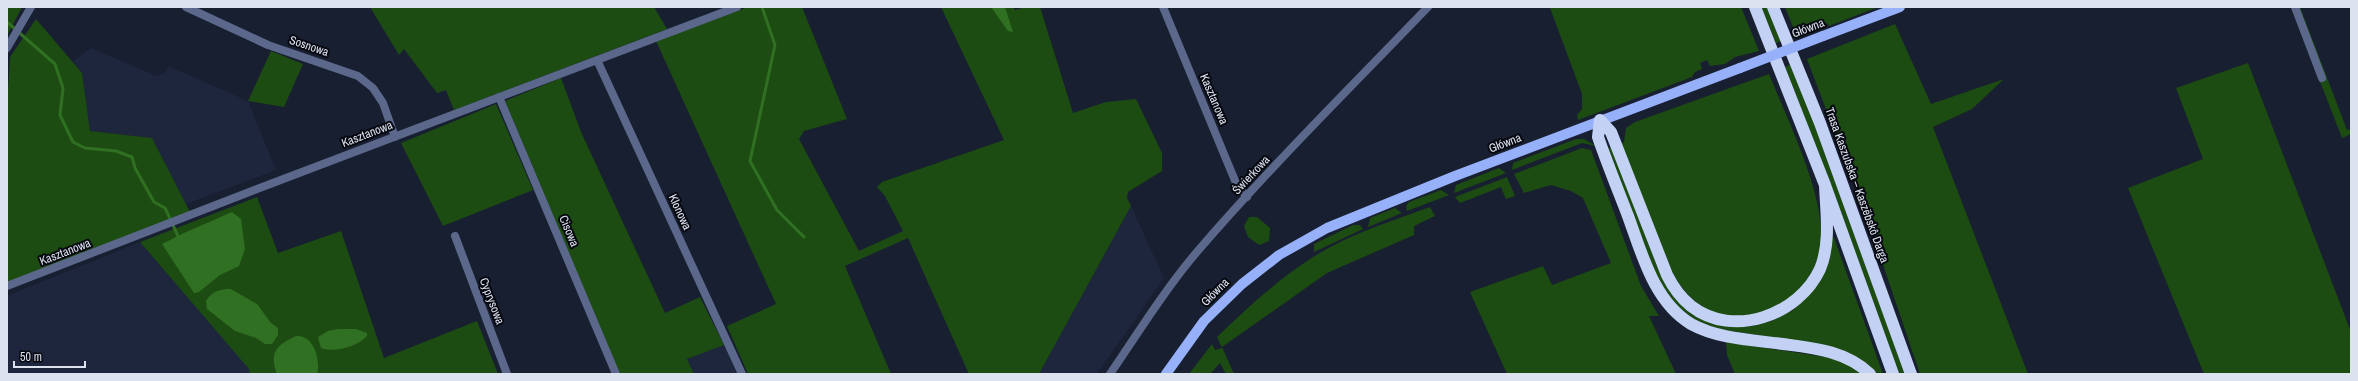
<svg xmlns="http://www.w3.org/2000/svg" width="2358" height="381" viewBox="0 0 2358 381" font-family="'Archivo Narrow',sans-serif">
	<rect width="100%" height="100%" fill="#181f31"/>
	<path fill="#1e263e" d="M91,48L157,76L165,73L168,66L248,101L276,170L186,204L152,138L90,131L82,73L73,61Z
		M1131,206L1164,278L1097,374H1039Z
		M140,242L250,369V374H7V296Z
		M724,345L737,374H694L687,359Z"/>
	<path fill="#1c4c11" d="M7,7H22L7,36Z
		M370,7H654L667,29L454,110L446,90L437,93L404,49L399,55Z
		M748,7H802L847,119L804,131L799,139L859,251L903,231L885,196L877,187L882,182L1004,140L941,7H1013L1015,10L1025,7H1040L1073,113L1106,102L1136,99L1162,153V171L1128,192L1127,198L1131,206L1039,374H969L908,238L845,266L891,374H748L727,326L776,304L656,41Z
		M1741,7L1759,51L1735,57L1725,64L1710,66L1707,60L1700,63L1702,69L1695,72L1692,77L1578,120L1577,115L1582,109V94L1550,8Z
		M1761,7H1767L1782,41L1776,43Z
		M1785,7H1878L1829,26L1827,23L1797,37Z
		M2291,7H2300L2347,130L2351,129V134L2342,138Z
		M36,19L82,73L90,131L152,138L190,212L7,282V108L10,57Z
		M1895,24L1931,104L2004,79L1972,109L1933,127L2028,374H1920L1868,220L1807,59Z
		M271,51L303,64L284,107L248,101Z
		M2248,63L2351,332V374H2204L2128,188L2203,159L2176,88Z
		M1791,64L1808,107L1905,374H1899L1829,180L1785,67Z
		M1769,74C1787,119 1824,193 1821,240C1818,290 1762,331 1713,312C1691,303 1679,285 1668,265L1621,144L1624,142L1626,128L1635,122Z
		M561,78L581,132L665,313L700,297L724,345L687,359L694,374H620L505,101Z
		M496,104L533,190L443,226L401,143Z
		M1576,139H1584L1596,146L1582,143L1512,170L1513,163Z
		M1612,147L1658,269L1703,320L1731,327H1745L1772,321L1793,310L1818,283L1828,262L1832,238H1834L1883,374H1877L1872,369L1811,343L1718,329L1697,321L1678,307L1665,290L1654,270L1607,149Z
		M1582,148L1591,150L1641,286L1659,316H1649L1676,374H1507L1470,292L1543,266L1552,285L1611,263L1583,198L1571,191L1551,185L1524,193L1514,174Z
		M1499,168L1506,173L1454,193L1456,185Z
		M1507,177L1515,196L1506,199L1501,187L1460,203L1455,197Z
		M1441,190L1449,195L1407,211L1406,206L1409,202Z
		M257,197L278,253L341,231L384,358L477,321L498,374H250L249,369L140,242Z
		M1430,207L1435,216L1414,226V235L1327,273L1222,347L1234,374H1226L1220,363L1210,374H1189L1212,344L1215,350L1222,348L1217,337C1246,309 1276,281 1310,259C1346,235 1390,222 1430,207Z
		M1395,208L1402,213L1368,227L1370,218Z
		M1249,217H1257L1270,228L1269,241L1259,245L1248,237L1244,226Z
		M1353,225H1360L1363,229L1314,252V244Z
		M1726,342L1832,358L1843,361L1861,374H1735L1727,355Z"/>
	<path fill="#307022" d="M991,7H1005L1013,32L1008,31Z
		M232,212L241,219L245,249L239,266L220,275L199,292L194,293L162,244L184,233Z
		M231,289L257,304L271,323L278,328V335L272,344H265L256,338L235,331L207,309L206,301C212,291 220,289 231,289Z
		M338,329H356L367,333V336C357,347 334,353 321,348L318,337L328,331Z
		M296,336C314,334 321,361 317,374H277C269,353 276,345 296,336Z"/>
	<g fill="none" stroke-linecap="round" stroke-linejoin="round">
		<path stroke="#307022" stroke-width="3" d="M762,7L775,45L750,161L777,210L804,237
			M7,22L55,64L63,88L60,115L73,142L85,148L116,151L132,157L135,168L154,202L165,208L178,236"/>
		<path stroke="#5b688b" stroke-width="8" d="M186,7L268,45L358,76L373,88L383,103L395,137
			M1163,7L1236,183L1247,197
			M2295,7L2322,78
			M7,48L31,7
			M597,60L742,374
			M499,97L616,374
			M455,236L507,374
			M7,286L257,189L737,7
			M1110,374C1138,333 1164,291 1196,253C1269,168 1350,88 1428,7"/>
		<path stroke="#96b1fa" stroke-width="10" d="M1823,36L1900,7
			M1166,374L1204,321L1242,284L1279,255L1327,228L1455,176L1740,68"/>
		<path stroke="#c3d1f4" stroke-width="12" d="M1755,7L1825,185L1893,374
			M1773,7L1820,123L1911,374
			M1600,120L1611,132L1667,275C1673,287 1681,298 1691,306C1733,339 1799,315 1820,269C1831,243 1826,212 1825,185
			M1600,120L1598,137C1607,163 1618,190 1628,216C1642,254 1654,302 1691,324C1718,339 1753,340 1783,344C1814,348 1846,351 1870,374"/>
		<path stroke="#96b1fa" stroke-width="10" d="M1740,68L1823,36"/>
	</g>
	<g text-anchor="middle" stroke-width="4" stroke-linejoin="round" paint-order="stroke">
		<g font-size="12" fill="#dde2ef" stroke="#070911">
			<text transform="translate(1808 28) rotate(-21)" y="4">Główna</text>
			<text transform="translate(309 46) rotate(19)" y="4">Sosnowa</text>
			<text transform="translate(1214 99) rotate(67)" y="4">Kasztanowa</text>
			<text transform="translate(367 134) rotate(-21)" y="4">Kasztanowa</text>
			<text transform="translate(1505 143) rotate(-21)" y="4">Główna</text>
			<text transform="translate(1251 175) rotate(-47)" y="4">Świerkowa</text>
			<text transform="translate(1857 185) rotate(70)" y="4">Trasa Kaszubska – Kaszëbskô Darga</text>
			<text transform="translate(680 212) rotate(65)" y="4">Klonowa</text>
			<text transform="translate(569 231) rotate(67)" y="4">Cisowa</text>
			<text transform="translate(65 252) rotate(-21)" y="4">Kasztanowa</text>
			<text transform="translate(1215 292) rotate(-45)" y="4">Główna</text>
			<text transform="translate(492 301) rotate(69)" y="4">Cyprysowa</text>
		</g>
	</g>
	<rect width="2358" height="381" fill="none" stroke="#dde2ef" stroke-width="16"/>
	<path d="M14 361v6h71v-6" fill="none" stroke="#dde2ef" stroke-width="2"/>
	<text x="20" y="361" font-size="12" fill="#dde2ef" stroke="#070911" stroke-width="3" paint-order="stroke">50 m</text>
</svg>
